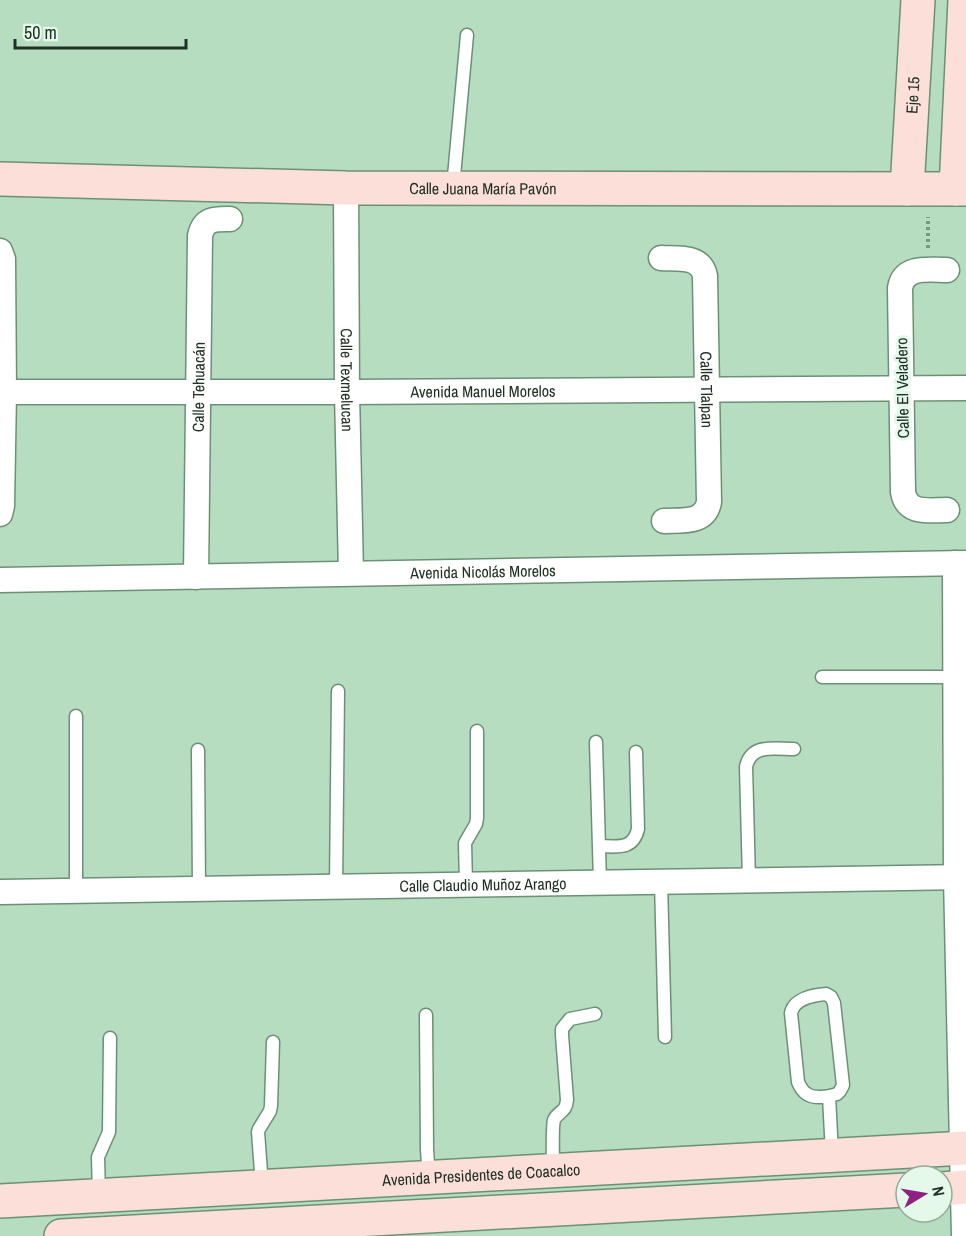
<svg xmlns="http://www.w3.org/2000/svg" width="966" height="1236" viewBox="0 0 966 1236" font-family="'Archivo Narrow',sans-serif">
	<rect width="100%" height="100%" fill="#b7ddc1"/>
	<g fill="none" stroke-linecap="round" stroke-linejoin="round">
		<defs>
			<path id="lane" d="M453,187L467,35
				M822,677H959
				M76,716V891
				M596,742L600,883
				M198,750L199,889
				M599,846C616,846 633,851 638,829L636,752
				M749,880L746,767C751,743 775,749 794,749
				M661,882L665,1037
				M466,885L465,843L476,824L477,818V731
				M336,887L338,691
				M826,994L831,997L834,1003L843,1085C841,1089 841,1091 837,1094C829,1097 814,1099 807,1094C802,1091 800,1087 798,1082L791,1013C794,999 813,995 826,994Z
				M426,1015L427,1150L429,1176
				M829,1096L832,1154
				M553,1169C553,1160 552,1126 554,1120C558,1111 566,1113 567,1100L562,1035V1029L570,1019L595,1014
				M262,1185L258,1132L259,1129L270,1111L271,1106L273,1042
				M99,1195L98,1157L109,1132L110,1038"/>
			<g id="street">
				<path id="s1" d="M346,188L347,392L351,573"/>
				<path d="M0,251L3,259L4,392L2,506L0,514"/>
				<path id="s2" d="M661,258C678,259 701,255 705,276L709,502C705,524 682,520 664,521"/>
				<path id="s3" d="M0,392H347L966,388"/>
				<path d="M947,510C929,510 907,515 903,492L900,288C904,265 929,270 947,270"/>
				<path d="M955,563L956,877L964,1236"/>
				<path id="s4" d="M196,577L200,236C204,218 215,219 230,219"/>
				<path id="s5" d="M0,580L966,563"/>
				<path id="s6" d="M0,892L966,877"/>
			</g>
			<g id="secondary">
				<path id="s7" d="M0,179L346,188L966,189"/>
				<path id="s8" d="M907,189L918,0"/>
				<path d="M956,189L965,0"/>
				<path d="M942,1189L966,1187"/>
				<path id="s9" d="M0,1201L966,1148"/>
				<path d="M61,1236L906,1190"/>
			</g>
		</defs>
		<use href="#lane" stroke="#6c9076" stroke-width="15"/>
		<use href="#street" stroke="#6c9076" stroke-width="27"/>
		<use href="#secondary" stroke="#6c9076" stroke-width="36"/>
		<path stroke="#7a9781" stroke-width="4" stroke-dasharray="3 3" stroke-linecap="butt" d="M928,248V217"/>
		<use href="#lane" stroke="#fff" stroke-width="12"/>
		<use href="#street" stroke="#fff" stroke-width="24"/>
		<use href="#secondary" stroke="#fcdfd9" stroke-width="33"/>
	</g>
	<g text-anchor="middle" stroke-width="6" stroke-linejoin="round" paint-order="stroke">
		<g font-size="16" fill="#213025" stroke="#e5f9ea">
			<text dy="6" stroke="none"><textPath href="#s8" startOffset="94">Eje 15</textPath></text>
			<text dy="6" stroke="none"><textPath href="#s7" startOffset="483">Calle Juana María Pavón</textPath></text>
			<text dy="6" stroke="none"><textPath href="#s1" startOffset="192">Calle Texmelucan</textPath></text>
			<text dy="6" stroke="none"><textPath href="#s4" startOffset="190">Calle Tehuacán</textPath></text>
			<text transform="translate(902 388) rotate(-91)" y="6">Calle El Veladero</text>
			<text dy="6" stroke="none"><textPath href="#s2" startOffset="166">Calle Tlalpan</textPath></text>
			<text dy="6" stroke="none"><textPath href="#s3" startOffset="483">Avenida Manuel Morelos</textPath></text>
			<text dy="6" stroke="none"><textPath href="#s5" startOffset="483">Avenida Nicolás Morelos</textPath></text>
			<text dy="6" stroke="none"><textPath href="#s6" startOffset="483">Calle Claudio Muñoz Arango</textPath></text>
			<text dy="6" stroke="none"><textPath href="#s9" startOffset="482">Avenida Presidentes de Coacalco</textPath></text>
		</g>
	</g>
	<g transform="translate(924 1194) rotate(79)"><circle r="28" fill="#e5f9ea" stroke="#97a99b" stroke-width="1.5"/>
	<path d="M0-4.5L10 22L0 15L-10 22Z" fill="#8e2082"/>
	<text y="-9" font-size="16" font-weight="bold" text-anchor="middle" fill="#213025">N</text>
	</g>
	<path d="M15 39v9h171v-9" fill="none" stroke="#213025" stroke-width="3"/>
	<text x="24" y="39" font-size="18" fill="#213025" stroke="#e5f9ea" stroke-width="4.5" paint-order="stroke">50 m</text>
</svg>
